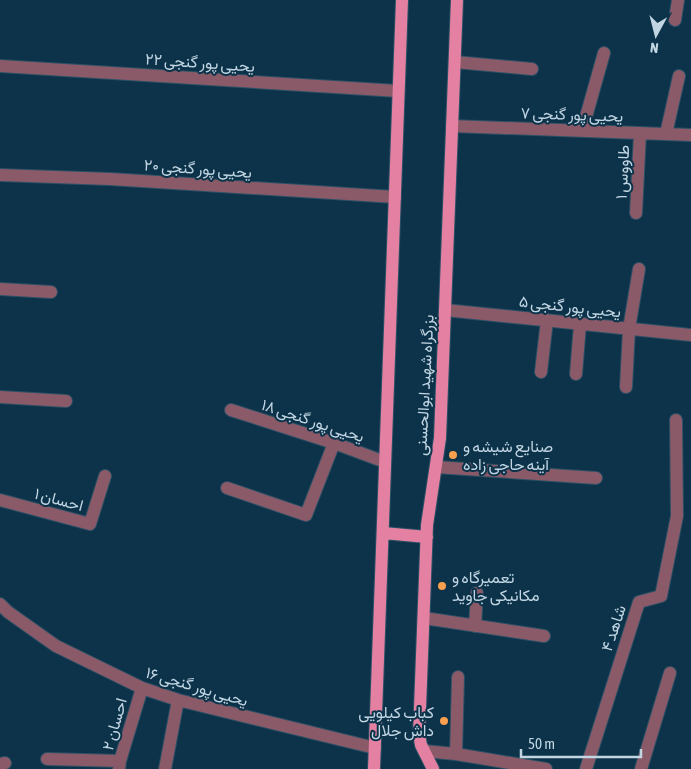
<svg xmlns="http://www.w3.org/2000/svg" width="691" height="769" viewBox="0 0 691 769" font-family="'Asap Condensed',Vazirmatn,sans-serif">
	<rect width="100%" height="100%" fill="#0c3349"/>
	<g fill="none" stroke-linecap="round" stroke-linejoin="round">
		<defs>
			<path id="minor" d="M675,20L678,0
				M455,62L532,69
				M0,66L398,91
				M452,126L691,135
				M582,131L604,53
				M666,134L679,76
				M0,175L110,179L395,197
				M636,213L640,133
				M0,289L51,292
				M445,310L691,335
				M541,372L547,320
				M576,374L580,324
				M626,387L629,329L639,269
				M0,397L66,401
				M231,410L334,443L385,462
				M436,467L596,478
				M227,488L306,515L334,443
				M0,500L90,524L105,476
				M0,604L8,612L56,646L142,688L178,700L375,748
				M424,618L544,636
				M475,626L477,593
				M424,751L456,754L546,769
				M456,754L458,677
				M47,759L120,761
				M0,764L5,763
				M119,769L120,761L142,688
				M165,769L178,700
				M586,769L639,602L661,596L677,516L676,420
				M641,769L670,673"/>
			<path id="major" d="M383,533L427,537
				M374,769L402,0
				M433,769L421,745L419,734L427,525L440,438L457,0"/>
		</defs>
		<use href="#minor" stroke="#2d5065" stroke-width="14"/>
		<use href="#major" stroke="#2d5065" stroke-width="14"/>
		<use href="#minor" stroke="#8a5a69" stroke-width="12"/>
		<use href="#major" stroke="#e481a2" stroke-width="12"/>
	</g>
	<g fill="#fa9f4e" stroke="#0c3349" stroke-width="2">
		<circle cx="453" cy="455" r="5"/>
		<circle cx="442" cy="586" r="5"/>
		<circle cx="444" cy="721" r="5"/>
	</g>
	<g text-anchor="middle" stroke-width="4" stroke-linejoin="round" paint-order="stroke">
		<g font-size="16" fill="#c1d5e3" stroke="#0c3349">
			<text transform="translate(200 62) rotate(4)" y="6">یحیی پور گنجی ۲۲</text>
			<text transform="translate(572 114) rotate(2)" y="6">یحیی پور گنجی ۷</text>
			<text transform="translate(198 168) rotate(4)" y="6">یحیی پور گنجی ۲۰</text>
			<text transform="translate(622 172) rotate(-87)" y="6">طاووس ۱</text>
			<text transform="translate(570 306) rotate(6)" y="6">یحیی پور گنجی ۵</text>
			<text transform="translate(424 385) rotate(-87)" y="6">بزرگراه شهید ابوالحسنی</text>
			<text transform="translate(313 420) rotate(18)" y="6">یحیی پور گنجی ۱۸</text>
			<text transform="translate(59 499) rotate(15)" y="6">احسان ۱</text>
			<text transform="translate(613 628) rotate(-72)" y="6">شاهد ۴</text>
			<text transform="translate(197 686) rotate(16)" y="6">یحیی پور گنجی ۱۶</text>
			<text transform="translate(114 724) rotate(-74)" y="6">احسان ۲</text>
		</g>
		<g font-size="16" fill="#c1d5e3" stroke="#0c3349" text-anchor="start">
			<text x="463" y="452">صنایع شیشه و<tspan x="463" dy="18">آینه حاجی زاده</tspan></text>
			<text x="452" y="583">تعمیرگاه و<tspan x="452" dy="18">مکانیکی جاوید</tspan></text>
			<text x="434" y="718" text-anchor="end">کباب کیلویی<tspan x="434" dy="18">داش جلال</tspan></text>
		</g>
	</g>
	<g transform="translate(656 35) rotate(187)" stroke="#0c3349" stroke-width="4" paint-order="stroke">
	<path d="M0-4L9 19L0 12L-9 19Z" fill="#c1d5e3"/>
	<text y="-8" font-size="14" font-weight="bold" text-anchor="middle" fill="#c1d5e3">N</text>
	</g>
	<path d="M521 749v8h120v-8" fill="none" stroke="#c1d5e3" stroke-width="2.5"/>
	<text x="528" y="749" font-size="15" fill="#c1d5e3" stroke="#0c3349" stroke-width="4" paint-order="stroke">50 m</text>
</svg>
